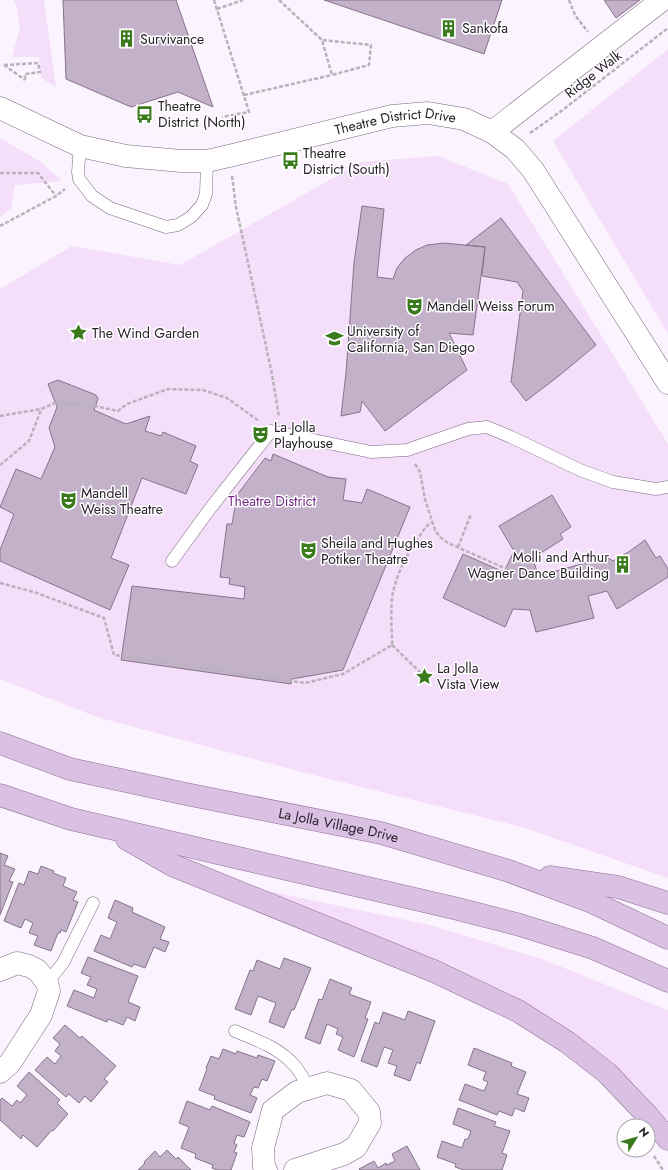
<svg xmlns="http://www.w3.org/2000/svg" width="668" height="1170" viewBox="0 0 668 1170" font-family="Jost,sans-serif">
	<rect width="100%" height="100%" fill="#fbf3fd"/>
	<path fill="#f4defa" d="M14,0H44L56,87L41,78L39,57H12L20,28L16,4Z
		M668,49V334L553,141Z
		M0,138L41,162L62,181L15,185L11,208L0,217Z
		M438,156L508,184L668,444V878L522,827L302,772L97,717L0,679V289L72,246L180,265L361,162Z
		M259,889L430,925L542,959L668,1010V1120L635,1084L575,1035L521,1000L451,965L256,891Z"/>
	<path fill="#c3b1c9" stroke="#86748b" d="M63,0H176L213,107L178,92L131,107L66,79Z
		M324,0H502L484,54Z
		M604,0H640L616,18Z
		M362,206L384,209L377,277L393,279L397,268L405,258L416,250L427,245L444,243L485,247L473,335L449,333L467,370L385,431L362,401L360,412L341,416L346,373L354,263Z
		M501,218L596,345L560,375L526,401L511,382L523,291L517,282L482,276L485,247L466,245Z
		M58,380L96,395L98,399L94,410L126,424L150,416L145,431L161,436L163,432L196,446L190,461L198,465L186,494L142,478L111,558L129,565L110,610L0,561V550L14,514L0,507L16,469L41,479L55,447L49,428L57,407L48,384Z
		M273,454L328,477L346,479L343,500L362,503L367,489L410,507L343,670L292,679L291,684L121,660L132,586L244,599L245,587L229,584L230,578L220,577L227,524H232L237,495L265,458L271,461Z
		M552,495L571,527L560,534L563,539L533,558L538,576L607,557L613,561L630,551L645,540L656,558L660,556L668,569V577L617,609L607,591L588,596L594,618L536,632L530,610L513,609L505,627L443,598L463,554L504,572L514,551L499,526Z
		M0,853L8,856L4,865L15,869L9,881L13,882L0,915Z
		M41,866L54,871L53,873L66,878L63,886L77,892L73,900L78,902L66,932L61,930L60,933H58L51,951L34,945L38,936L29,933L33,923L25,919L21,928L4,921L19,883L24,885L29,871L38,874Z
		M115,900L133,908L132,912L165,927L160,939L169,942L165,952L154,947L145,968L134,964L132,967L94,951L101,935L110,939L117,922L108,918Z
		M88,957L138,976L128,1002L140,1007L135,1021L127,1017L123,1025L108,1019L107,1022L67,1006L74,990L94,998L97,989L87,985L91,977L81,973Z
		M284,958L311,968L294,1010L292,1009L284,1028L269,1022L276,1003L258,996L251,1015L235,1009L250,970L253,971L257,960L280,969Z
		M330,979L352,988L349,994L371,1002L365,1018L368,1019L354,1057L338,1050L343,1037L336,1034L338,1029L327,1024L320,1044L305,1038L319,999L322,1000Z
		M408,1011L435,1021L420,1064L417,1062L410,1081L394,1075L397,1066L388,1063L393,1050L384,1047L377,1067L361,1061L375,1022L379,1024L383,1012L405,1020Z
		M65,1025L80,1038L82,1036L116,1066L104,1079L108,1082L91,1102L85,1096L79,1103L69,1094L66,1097L35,1070L47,1057L55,1064L61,1056L55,1051L60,1044L53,1038Z
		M474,1048L512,1063L511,1066L526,1072L517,1094L529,1098L524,1112L515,1108L512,1116L499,1111L497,1115L459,1100L465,1084L484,1091L488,1082L483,1080L486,1072L468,1065Z
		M223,1049L236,1054L237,1051L257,1058L258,1055L275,1061L267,1081L262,1079L258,1088L254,1087L250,1095L257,1098L251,1113L214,1099L215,1096L199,1090L207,1069L206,1068L211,1056L219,1059Z
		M29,1072L60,1100L57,1103L68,1114L53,1131L52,1130L37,1147L23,1135L21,1139L0,1120V1100L2,1098L12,1106L17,1100L20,1103L27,1095L17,1086Z
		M187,1101L210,1110L212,1106L250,1122L244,1137L237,1135L234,1143L237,1145L234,1152L237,1153L231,1170H217L212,1168L213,1165L195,1158L196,1154L181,1148L189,1127L179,1123Z
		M458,1108L496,1122L494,1126L510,1131L502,1153L507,1155L502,1170H464L455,1167L456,1164L437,1157L442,1141L462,1148L465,1139H468L471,1131L453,1124Z
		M407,1146L420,1170H360L359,1169L374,1161L378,1168L386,1163L387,1165L395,1161L392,1154Z
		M167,1150L176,1159L178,1157L191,1170H138L145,1163L144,1162L155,1151L160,1157Z"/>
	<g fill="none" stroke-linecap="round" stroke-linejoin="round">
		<defs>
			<path id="lane" d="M80,146L78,172L79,179L92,196L110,208L166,227L178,225L191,217L202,205L206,194L207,161
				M172,561L209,510L271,431L371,452L407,450L468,429L487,427L511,437L580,470L613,482L656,489L668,487
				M47,983L63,963L93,903
				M235,1031C256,1040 278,1047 294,1065C300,1071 304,1080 309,1088"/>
			<path id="street" d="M492,132L662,0
				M0,970L17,963L29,966L37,970L42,976L47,983L49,991L41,1015L10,1063L0,1072
				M266,1170L264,1167L263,1148L273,1110L297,1092L327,1083L351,1090L369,1112L370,1123L356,1147L344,1154L295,1170"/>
			<g id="secondary">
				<path id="s1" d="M0,108L80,146L126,156L181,161H207L229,156L392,116L428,113L464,119L492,132L515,149L533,170L668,383"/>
			</g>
			<g id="primary">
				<path id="s2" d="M0,743L70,769L186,794L381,833L509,871L592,902L668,938"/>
				<path d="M0,795L71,819L458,909L520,925L593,948L668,981"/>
				<path d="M127,839L172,865L436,972L518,1011L567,1042L607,1073L648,1116L668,1139"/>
				<path d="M550,877L618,887L668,903"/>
			</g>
		</defs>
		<use href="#lane" stroke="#79687e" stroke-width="13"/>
		<use href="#street" stroke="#79687e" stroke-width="23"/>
		<use href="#secondary" stroke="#79687e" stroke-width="23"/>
		<use href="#primary" stroke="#8c6e96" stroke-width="23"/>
		<path stroke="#b9b1bb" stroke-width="2.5" stroke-dasharray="4 2" stroke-linecap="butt" d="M214,0L249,112L222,117
			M279,0L322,40L332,75L369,65L371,45L322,40
			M569,0L575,15L588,32
			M217,9L243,0
			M4,65L38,63L40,72L25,74V80
			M4,65L25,80
			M244,95L332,75
			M530,133L560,112L668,28
			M0,173H38L56,196
			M232,176L236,207L272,374L279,417
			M0,226L56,196L65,189
			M0,416L41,409L55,403L95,406L118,411L127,404L168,389L203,390L227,398L259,421
			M415,464L420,472L425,499L435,530L440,537L448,543L509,570
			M0,465L29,441L41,410
			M458,547L471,514
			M0,583L34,592L104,618L114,655L305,683L343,674L392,645C392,628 390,608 393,592C397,575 405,558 415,543C420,536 424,527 432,522
			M392,645L424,676
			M654,1156L663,1170"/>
		<use href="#lane" stroke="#fff" stroke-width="12"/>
		<use href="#street" stroke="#fff" stroke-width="22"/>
		<use href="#secondary" stroke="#fff" stroke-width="22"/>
		<use href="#primary" stroke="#dac1e3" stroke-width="22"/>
	</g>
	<defs>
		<symbol id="building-bare" viewBox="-9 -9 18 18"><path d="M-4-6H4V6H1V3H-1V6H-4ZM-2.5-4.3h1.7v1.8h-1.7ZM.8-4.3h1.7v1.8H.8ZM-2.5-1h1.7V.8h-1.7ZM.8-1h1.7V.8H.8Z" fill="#3a7c1d" stroke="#fff" stroke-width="2.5" paint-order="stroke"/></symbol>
		<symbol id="bus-bare" viewBox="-9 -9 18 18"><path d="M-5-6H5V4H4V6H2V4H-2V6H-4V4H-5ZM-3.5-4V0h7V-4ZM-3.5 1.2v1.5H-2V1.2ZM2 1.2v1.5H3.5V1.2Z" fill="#3a7c1d" stroke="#fff" stroke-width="2.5" paint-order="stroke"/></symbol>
		<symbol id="theatre-bare" viewBox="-9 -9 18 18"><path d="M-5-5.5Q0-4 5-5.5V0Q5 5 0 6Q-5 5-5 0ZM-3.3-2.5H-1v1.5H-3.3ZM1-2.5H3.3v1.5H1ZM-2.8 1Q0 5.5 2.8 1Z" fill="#3a7c1d" stroke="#fff" stroke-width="2.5" paint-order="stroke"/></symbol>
		<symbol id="sight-bare" viewBox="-9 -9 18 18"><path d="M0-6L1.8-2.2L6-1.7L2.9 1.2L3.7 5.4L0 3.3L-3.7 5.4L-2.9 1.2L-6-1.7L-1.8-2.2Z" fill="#3a7c1d" stroke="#fff" stroke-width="2.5" paint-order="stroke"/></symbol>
		<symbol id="university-bare" viewBox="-9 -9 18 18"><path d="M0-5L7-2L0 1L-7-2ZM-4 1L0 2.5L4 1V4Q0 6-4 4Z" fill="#3a7c1d" stroke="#fff" stroke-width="2.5" paint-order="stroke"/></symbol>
	</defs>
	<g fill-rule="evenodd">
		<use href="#building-bare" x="436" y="16" width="25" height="25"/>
		<use href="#building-bare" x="114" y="26" width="25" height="25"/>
		<use href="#bus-bare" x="132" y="102" width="25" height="25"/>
		<use href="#bus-bare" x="278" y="148" width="25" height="25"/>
		<use href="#theatre-bare" x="402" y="294" width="25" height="25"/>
		<use href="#sight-bare" x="66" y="320" width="25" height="25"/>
		<use href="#university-bare" x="322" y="326" width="25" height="25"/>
		<use href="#theatre-bare" x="248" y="422" width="25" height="25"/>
		<use href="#theatre-bare" x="56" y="488" width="25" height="25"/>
		<use href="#theatre-bare" x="296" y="538" width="25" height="25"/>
		<use href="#building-bare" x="610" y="552" width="25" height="25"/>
		<use href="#sight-bare" x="412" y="664" width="25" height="25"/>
	</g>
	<g text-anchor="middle" stroke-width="3" stroke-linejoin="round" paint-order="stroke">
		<g font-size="14" fill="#28212a" stroke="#fff" text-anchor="start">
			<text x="462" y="33">Sankofa</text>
			<text x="140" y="44">Survivance</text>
			<text x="158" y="111">Theatre<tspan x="158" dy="16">District (North)</tspan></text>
			<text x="303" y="158">Theatre<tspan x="303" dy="16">District (South)</tspan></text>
			<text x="427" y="311">Mandell Weiss Forum</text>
			<text x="347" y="336">University of<tspan x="347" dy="16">California, San Diego</tspan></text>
			<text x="92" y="338">The Wind Garden</text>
			<text x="274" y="432">La Jolla<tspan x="274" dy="16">Playhouse</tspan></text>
			<text x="81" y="498">Mandell<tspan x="81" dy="16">Weiss Theatre</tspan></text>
			<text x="321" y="548">Sheila and Hughes<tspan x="321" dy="16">Potiker Theatre</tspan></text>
			<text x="609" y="562" text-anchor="end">Molli and Arthur<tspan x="609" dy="16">Wagner Dance Building</tspan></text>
			<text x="437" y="673">La Jolla<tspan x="437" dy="16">Vista View</tspan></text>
		</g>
		<g font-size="14" fill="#28212a" stroke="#fff">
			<text transform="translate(593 74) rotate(-38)" y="5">Ridge Walk</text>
			<text dy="5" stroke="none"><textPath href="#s1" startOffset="410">Theatre District Drive</textPath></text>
			<text dy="5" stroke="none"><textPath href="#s2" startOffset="349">La Jolla Village Drive</textPath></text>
		</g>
		<g font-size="14" fill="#742a88" stroke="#fff">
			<text x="272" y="506">Theatre District</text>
		</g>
	</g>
	<g transform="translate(636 1138) rotate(53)"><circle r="19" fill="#ffffff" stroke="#a9a6aa"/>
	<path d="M0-3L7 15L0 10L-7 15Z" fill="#3a7c1d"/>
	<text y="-6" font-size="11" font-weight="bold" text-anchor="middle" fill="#28212a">N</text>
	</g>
</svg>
